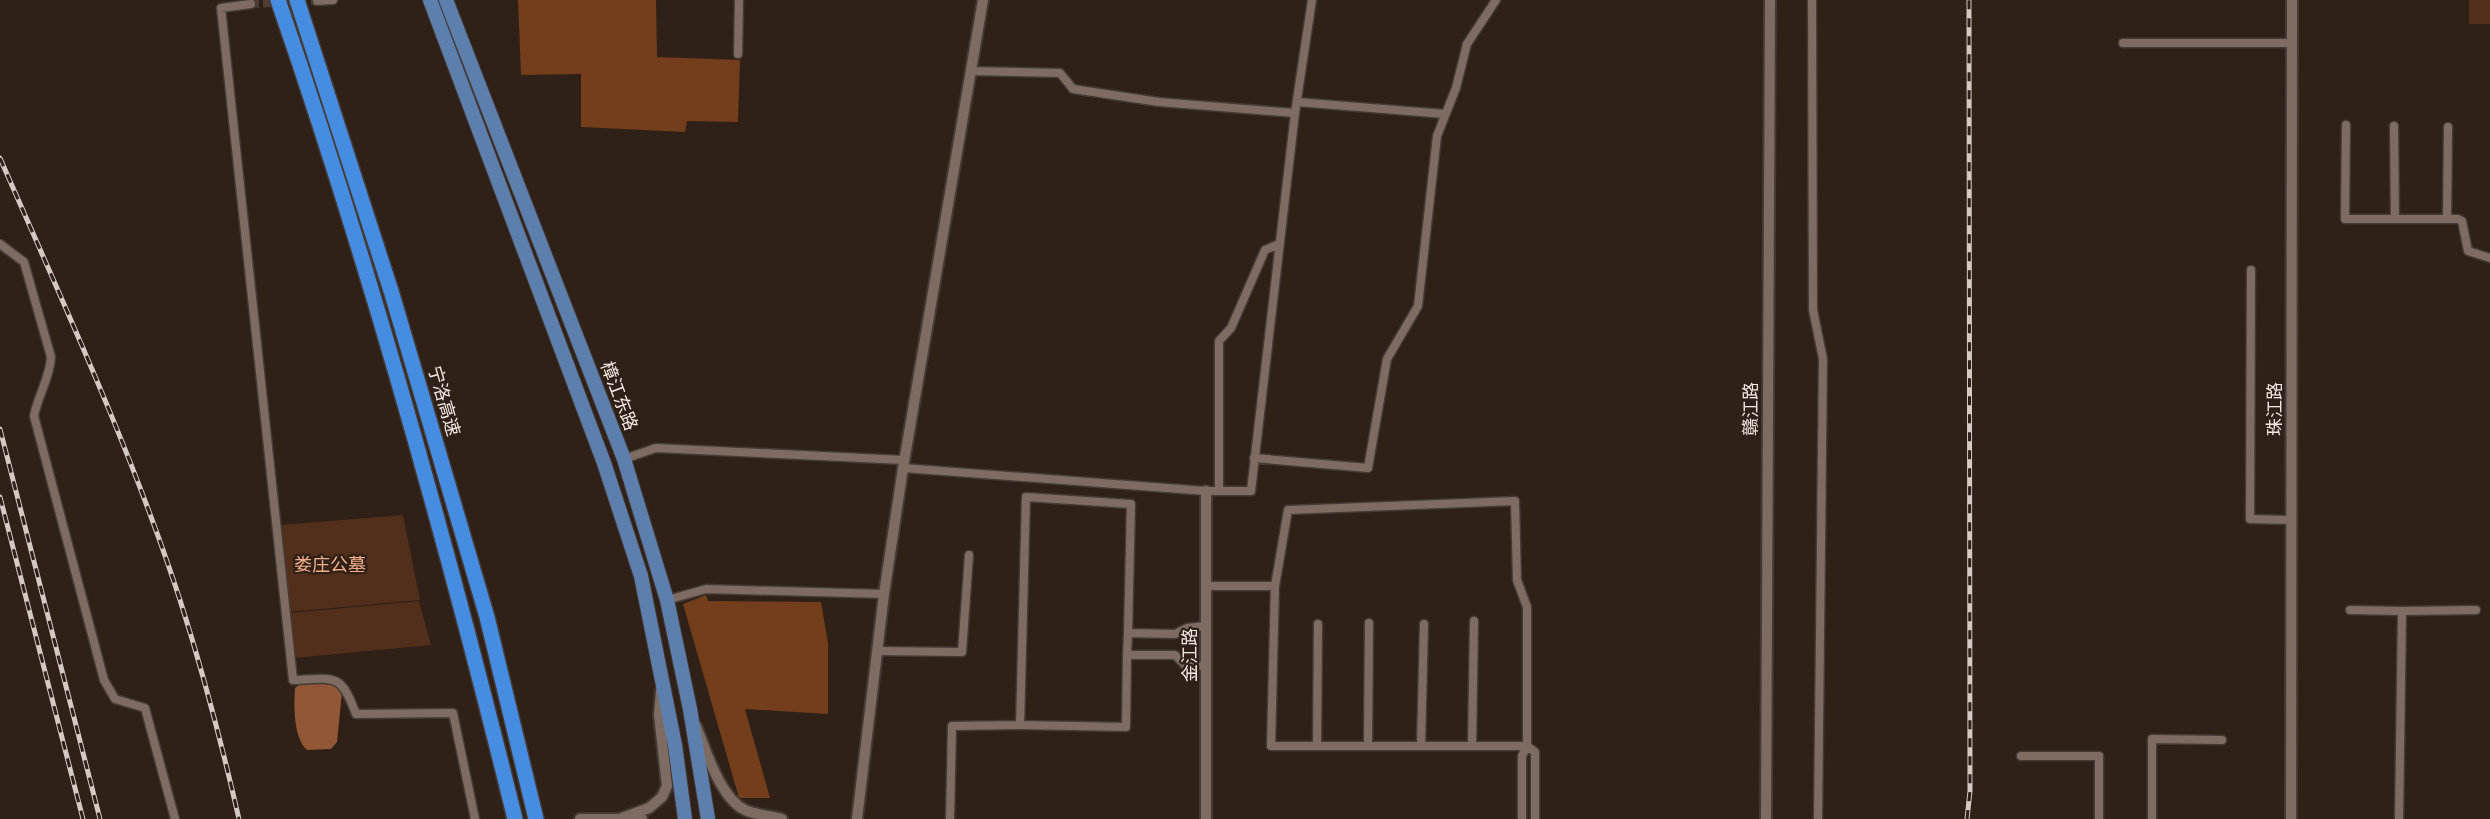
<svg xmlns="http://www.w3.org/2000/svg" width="2490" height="819" viewBox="0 0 2490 819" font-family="'Fira Sans Condensed','Noto Sans SC',sans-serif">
	<rect width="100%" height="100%" fill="#2f2018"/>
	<path fill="#522f1a" d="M2469,0H2490V24H2469Z
		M403,515L420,600L289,612L281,525Z
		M419,601L431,645L294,658L290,613Z"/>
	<path fill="#743d1b" d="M518,0H656L657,57L740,60L738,122L687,121L685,132L581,127V74L521,75Z
		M706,595L708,601L821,602L828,643V714L745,709L770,798H739L683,604Z"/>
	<path fill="#915736" d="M323,682L335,684L342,692L337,742L331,749L307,750C293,738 294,706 295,688L300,684Z"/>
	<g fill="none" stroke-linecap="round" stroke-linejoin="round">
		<path stroke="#4c3e36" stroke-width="8" stroke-dasharray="8 4" stroke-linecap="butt" d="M251,4L317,1"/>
		<defs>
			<path id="minor" d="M1812,0L1813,310L1823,359L1818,819
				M317,1L333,0
				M251,4L221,8L293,680C335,679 340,671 356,714L453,713L475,819
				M2123,43H2292
				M738,54L739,0
				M970,71L1060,73L1073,89L1159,102L1295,113
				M1297,102L1445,114
				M2346,125L2345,219H2458L2462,221L2468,251L2490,258
				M2394,126L2395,219
				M2447,219L2448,127
				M0,244L24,262L51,357C50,378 38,395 34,416L104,680L115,699L145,708L175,819
				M2251,270L2250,519L2292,520
				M1254,458L1368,468L1387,359L1418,306L1437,136L1456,88L1467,44L1496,0
				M624,459L656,448L904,460
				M903,468L1206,491H1251L1295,113L1312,0
				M1219,491V341L1231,328L1265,250L1279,244
				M1206,586H1275L1271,746H1527V607L1517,580L1515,501L1288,510L1275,586
				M667,600L706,589L884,594
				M2350,610L2402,611
				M1206,626L1187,628L1175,634L1128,633L1131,504L1026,497L1020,725L1126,727L1127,655H1175L1185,665L1206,666
				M878,651L962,652L969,555
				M1127,655L1128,633
				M1317,746L1318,624
				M1368,746L1369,623
				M1421,746L1424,624
				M1472,746L1474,621
				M2021,756H2099V819
				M950,819L952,726L1020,725
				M1522,819V756L1527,746L1535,752V819
				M2152,819V739L2222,740
				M2399,819L2402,611L2476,610"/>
			<path id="tertiary" d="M696,726C706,750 720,798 745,810C756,815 771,816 782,819
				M622,818L649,808L662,797L667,786L659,715L661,691
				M580,819H642
				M857,819L884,594L903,468L983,0
				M1206,819V491
				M1766,819L1770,0
				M2291,819L2292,0"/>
			<path id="primary" d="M430,0L604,463L641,576L675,745L685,819
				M446,0L624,459L667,600L690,709L708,819"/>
			<path id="motorway" d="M278,0C371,269 447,543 515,819
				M297,0L392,294L487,617L536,819"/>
		</defs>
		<use href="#minor" stroke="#463a35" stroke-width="11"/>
		<use href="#tertiary" stroke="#463a35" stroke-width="14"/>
		<use href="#primary" stroke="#463a35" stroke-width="16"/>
		<use href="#motorway" stroke="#463a35" stroke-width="18"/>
		<use href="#minor" stroke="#7e6c62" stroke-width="8"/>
		<use href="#tertiary" stroke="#7e6c62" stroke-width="10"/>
		<use href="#primary" stroke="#5c7fae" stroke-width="14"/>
		<use href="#motorway" stroke="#468ce0" stroke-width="15"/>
		<defs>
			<path id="rail" d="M0,158C63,303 131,449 180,600C203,672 222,745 239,819
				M0,429L100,819
				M0,497L83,819
				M1967,819L1970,791L1969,0"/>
		</defs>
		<use href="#rail" stroke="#d5c9c3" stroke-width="5"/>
		<use href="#rail" stroke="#2f2018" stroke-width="3" stroke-dasharray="9" stroke-linecap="butt"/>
	</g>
	<g text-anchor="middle" stroke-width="4.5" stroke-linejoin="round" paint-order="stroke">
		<g font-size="18" fill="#f2e7e1" stroke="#2f2018">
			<text transform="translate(619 396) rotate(69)" y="6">樟江东路</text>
			<text transform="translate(444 401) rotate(74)" y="6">宁洛高速</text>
			<text transform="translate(1751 409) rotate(-90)" y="6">赣江路</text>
			<text transform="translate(2275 409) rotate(-90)" y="6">珠江路</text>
			<text transform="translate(1190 655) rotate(-90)" y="6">金江路</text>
		</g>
		<g font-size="18" fill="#f5b08a" stroke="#2f2018">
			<text x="330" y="571">娄庄公墓</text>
		</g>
	</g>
</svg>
